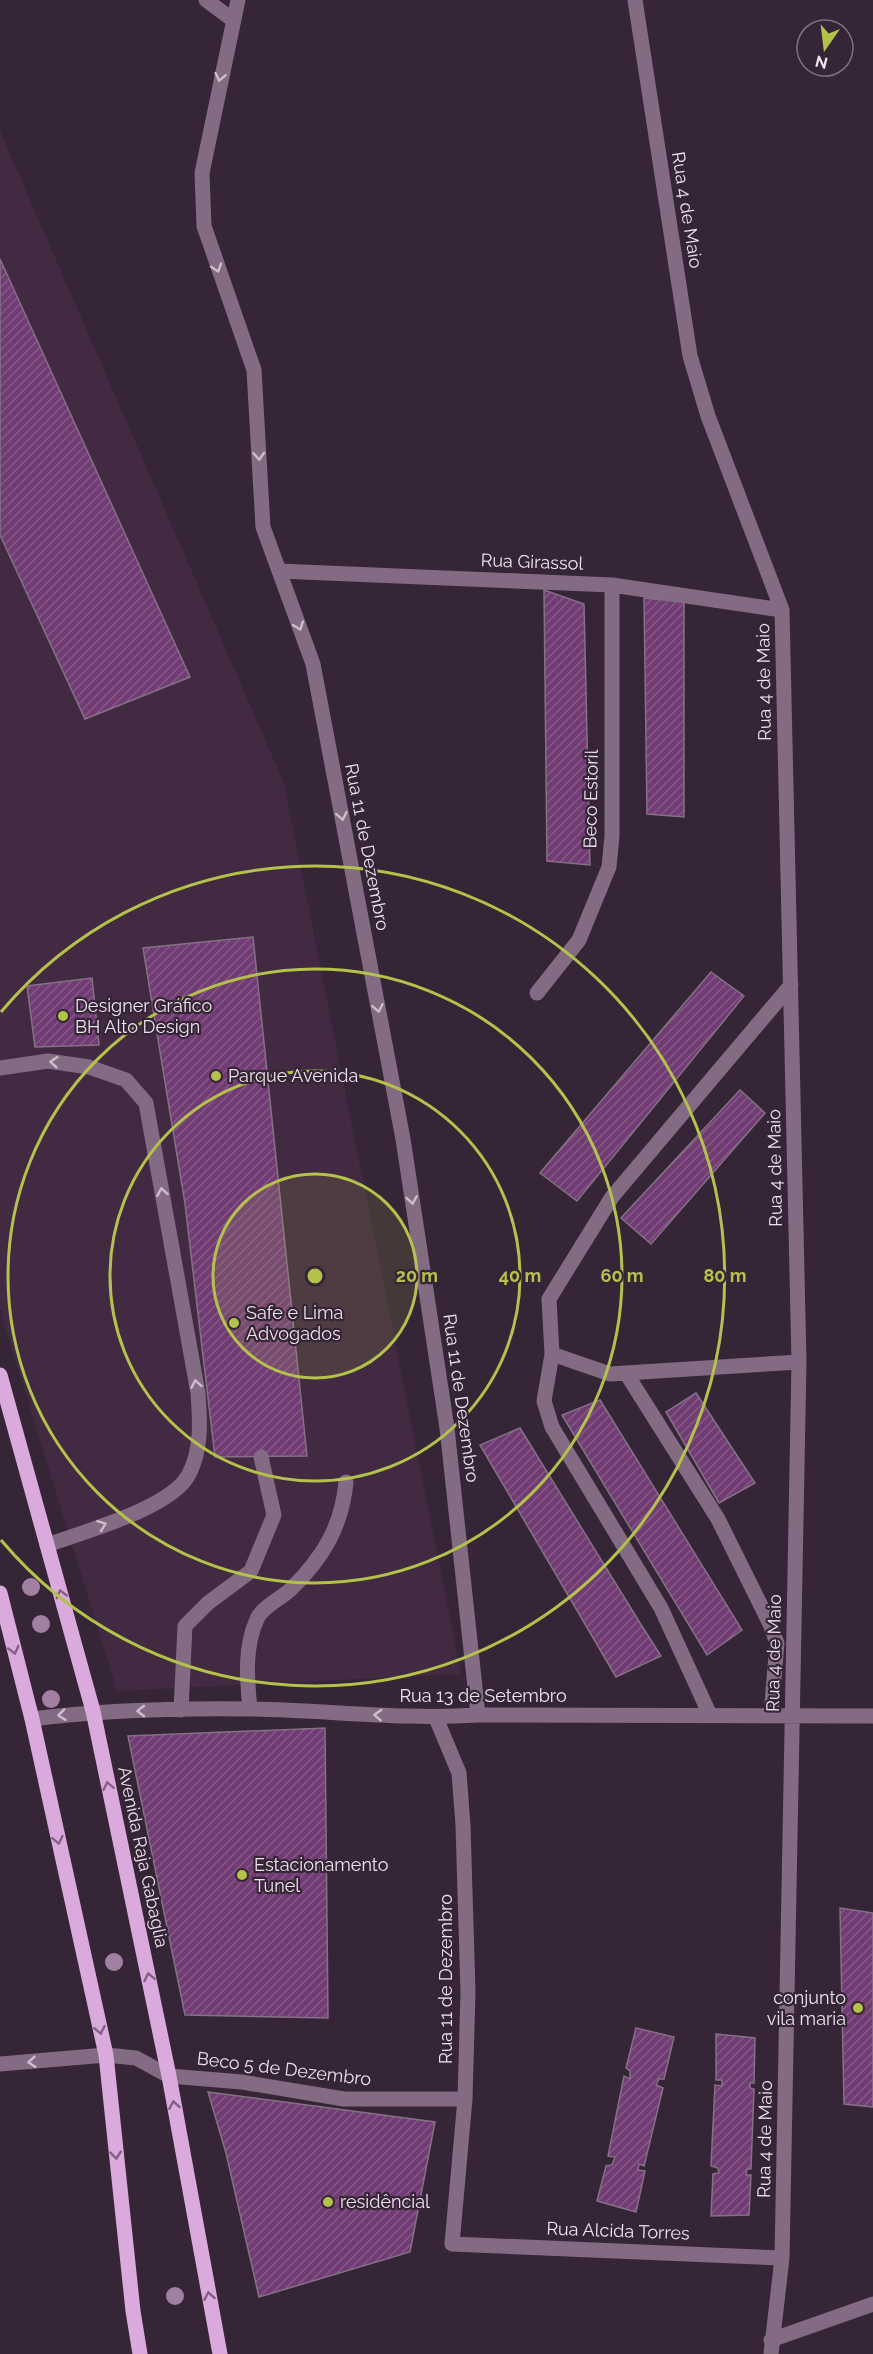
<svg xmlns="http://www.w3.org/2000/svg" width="873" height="2354" viewBox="0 0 873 2354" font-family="Raleway,sans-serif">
	<defs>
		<pattern id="building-hatch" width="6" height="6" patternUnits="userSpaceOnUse" patternTransform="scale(1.5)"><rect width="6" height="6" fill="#703c73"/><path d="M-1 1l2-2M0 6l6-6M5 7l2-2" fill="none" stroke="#855887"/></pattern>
	</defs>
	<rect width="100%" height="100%" fill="#362537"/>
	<path fill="#412a42" d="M0,131L284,783L461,1674L117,1691L0,1310Z"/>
	<path fill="url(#building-hatch)" stroke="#857186" stroke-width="1.5" d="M0,259L190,677L85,719L0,535Z
		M544,590L584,604L590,865L547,861Z
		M644,598L684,602V817L647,814Z
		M253,937L307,1456L215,1457L185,1204L143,948Z
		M711,972L744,996L577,1201L540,1173Z
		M92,978L99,1045L35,1047L27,986Z
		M740,1090L765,1113L651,1244L621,1218Z
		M696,1393L755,1483L719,1503L666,1412Z
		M600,1400L742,1630L707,1655L562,1415Z
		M520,1428L640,1623L661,1656L616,1677L480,1445Z
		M325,1728L328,2018L185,2015L128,1736Z
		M840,1908L873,1913V2107L844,2104Z
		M636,2028L674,2037L664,2079H659L656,2085L663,2088L644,2166L639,2164L638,2170L645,2171L636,2212L597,2201L606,2166L612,2165L615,2157L608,2156L624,2076L630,2079V2071L626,2068Z
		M716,2034L755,2038L754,2083H750V2088L754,2089L751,2169H747L746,2175H751L749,2215L711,2216L713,2174L719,2173L718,2168L711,2166L715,2085L722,2086V2080H716Z
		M208,2092L435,2122L410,2252L259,2297L226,2153Z"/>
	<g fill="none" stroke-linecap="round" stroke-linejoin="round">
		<path stroke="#836b84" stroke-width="15" d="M206,0L233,20
			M238,0L202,173L204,226L254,370L263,527L313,664L403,1139L447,1428L478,1715
			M635,0L690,356L708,416L782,610L799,1362L782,2258L771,2354
			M279,571L612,585L782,610
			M791,985L612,1197L549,1299L552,1354L610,1374L799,1362
			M537,993L579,940L609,867L612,836V585
			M0,1068L48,1061L89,1067L126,1080L146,1103L198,1393C200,1420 202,1449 189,1474C172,1508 83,1532 47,1545
			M552,1354L544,1401L552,1427L661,1608L710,1715
			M626,1373L718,1519L770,1624L777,1643L771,1715
			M250,1709C247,1679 244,1648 257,1619C262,1607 282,1598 291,1589C323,1558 342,1526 346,1482
			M181,1710L185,1626L208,1603L251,1571L274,1515L261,1457
			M436,1718L459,1773L463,1825L468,1992L465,2099L452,2244L782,2258
			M32,1719C104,1710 177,1708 250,1709C326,1710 402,1720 478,1715L873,1716
			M0,2064L106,2055L136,2058L169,2076L242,2082L344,2099H465
			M771,2340L873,2304"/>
		<path stroke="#dbaadd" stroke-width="15" d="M0,1375L93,1711L169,2076L220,2354
			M0,1593L32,1719L106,2055L133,2311L140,2354"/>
	</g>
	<g fill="#a180a3">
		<circle cx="31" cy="1587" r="9"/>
		<circle cx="41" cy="1624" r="9"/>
		<circle cx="51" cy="1699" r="9"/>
		<circle cx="114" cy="1962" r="9"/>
		<circle cx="175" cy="2296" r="9"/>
	</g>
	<defs><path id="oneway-chevron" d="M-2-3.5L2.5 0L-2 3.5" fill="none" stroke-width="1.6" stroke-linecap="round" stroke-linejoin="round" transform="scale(1.5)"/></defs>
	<g stroke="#cdbece">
		<use href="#oneway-chevron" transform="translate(220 77) rotate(102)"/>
		<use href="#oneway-chevron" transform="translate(217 268) rotate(72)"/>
		<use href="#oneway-chevron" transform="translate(259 456) rotate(87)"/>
		<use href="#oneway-chevron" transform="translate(299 626) rotate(70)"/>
		<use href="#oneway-chevron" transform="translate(342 816) rotate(79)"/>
		<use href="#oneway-chevron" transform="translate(378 1008) rotate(79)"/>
		<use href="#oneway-chevron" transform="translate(54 1062) rotate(-175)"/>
		<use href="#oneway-chevron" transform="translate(162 1192) rotate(-100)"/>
		<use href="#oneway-chevron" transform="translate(412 1200) rotate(81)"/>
		<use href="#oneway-chevron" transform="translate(196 1384) rotate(-100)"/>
		<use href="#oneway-chevron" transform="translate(102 1525) rotate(-20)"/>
		<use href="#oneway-chevron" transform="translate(141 1711) rotate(179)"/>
		<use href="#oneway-chevron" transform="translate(62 1715) rotate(173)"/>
		<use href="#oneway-chevron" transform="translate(378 1715) rotate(-177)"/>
		<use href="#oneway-chevron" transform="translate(32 2062) rotate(175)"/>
	</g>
	<g stroke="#806182">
		<use href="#oneway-chevron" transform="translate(61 1594) rotate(-105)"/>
		<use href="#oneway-chevron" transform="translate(14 1650) rotate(76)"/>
		<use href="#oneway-chevron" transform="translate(108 1786) rotate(-102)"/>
		<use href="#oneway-chevron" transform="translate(58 1840) rotate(78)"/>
		<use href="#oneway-chevron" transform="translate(149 1977) rotate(-102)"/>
		<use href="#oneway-chevron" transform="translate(100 2030) rotate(78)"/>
		<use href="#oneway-chevron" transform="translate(174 2105) rotate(-100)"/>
		<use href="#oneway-chevron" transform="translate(116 2155) rotate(84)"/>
		<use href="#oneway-chevron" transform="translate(209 2296) rotate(-100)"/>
	</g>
	<circle cx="315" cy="1276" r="102" fill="#b4c24a" fill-opacity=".12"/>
	<g fill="none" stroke="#b4c24a" stroke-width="3">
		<circle cx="315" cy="1276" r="102"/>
		<circle cx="315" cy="1276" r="205"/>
		<circle cx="315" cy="1276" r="307"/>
		<path d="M1 1012A410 410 0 1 1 1 1540"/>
	</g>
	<g fill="#b4c24a" stroke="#362537" stroke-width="2">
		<circle cx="63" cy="1016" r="6"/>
		<circle cx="216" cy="1076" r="6"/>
		<circle cx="234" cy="1323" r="6"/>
		<circle cx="242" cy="1875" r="6"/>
		<circle cx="858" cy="2008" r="6"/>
		<circle cx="328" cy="2202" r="6"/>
	</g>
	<g text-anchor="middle" stroke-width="4.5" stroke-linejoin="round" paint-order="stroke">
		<g font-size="18" fill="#ede2ed" stroke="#362537">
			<text transform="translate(687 210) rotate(81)" y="6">Rua 4 de Maio</text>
			<text transform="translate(532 562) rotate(2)" y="6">Rua Girassol</text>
			<text transform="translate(764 682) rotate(-91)" y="6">Rua 4 de Maio</text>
			<text transform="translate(591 799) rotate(-89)" y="6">Beco Estoril</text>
			<text transform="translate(367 847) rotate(79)" y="6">Rua 11 de Dezembro</text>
			<text transform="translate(775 1168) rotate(-91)" y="6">Rua 4 de Maio</text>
			<text transform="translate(461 1398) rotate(82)" y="6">Rua 11 de Dezembro</text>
			<text transform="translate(774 1653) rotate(-89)" y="6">Rua 4 de Maio</text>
			<text x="483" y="1702">Rua 13 de Setembro</text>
			<text transform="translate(143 1857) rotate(78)" y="6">Avenida Raja Gabaglia</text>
			<text transform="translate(446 1979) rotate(-90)" y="6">Rua 11 de Dezembro</text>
			<text transform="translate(284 2069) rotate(7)" y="6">Beco 5 de Dezembro</text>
			<text transform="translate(765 2139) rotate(-89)" y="6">Rua 4 de Maio</text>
			<text transform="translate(618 2231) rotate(2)" y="6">Rua Alcida Torres</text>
		</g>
		<g font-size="18" fill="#ede2ed" stroke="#362537" text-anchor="start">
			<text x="75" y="1012">Designer Gráfico<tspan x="75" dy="21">BH Alto Design</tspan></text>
			<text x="228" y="1082">Parque Avenida</text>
			<text x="246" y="1319">Safe e Lima<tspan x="246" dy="21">Advogados</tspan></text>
			<text x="254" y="1871">Estacionamento<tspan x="254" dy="21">Tunel</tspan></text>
			<text x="846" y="2004" text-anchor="end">conjunto<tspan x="846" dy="21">vila maria</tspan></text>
			<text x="340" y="2208">residêncial</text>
		</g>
	</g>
	<circle cx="315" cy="1276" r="9" fill="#b4c24a" stroke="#362537" stroke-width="3"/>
	<g font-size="18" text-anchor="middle" font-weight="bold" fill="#b4c24a" stroke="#362537" stroke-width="4.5" stroke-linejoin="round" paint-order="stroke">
		<text x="417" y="1282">20 m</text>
		<text x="520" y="1282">40 m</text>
		<text x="622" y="1282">60 m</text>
		<text x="725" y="1282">80 m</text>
	</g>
	<g transform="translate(825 48) rotate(194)"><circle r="28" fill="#362537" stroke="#7f7180" stroke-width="1.5"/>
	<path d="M0-4.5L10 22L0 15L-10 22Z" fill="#b4c24a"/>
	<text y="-9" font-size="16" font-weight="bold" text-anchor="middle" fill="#ede2ed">N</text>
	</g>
</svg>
